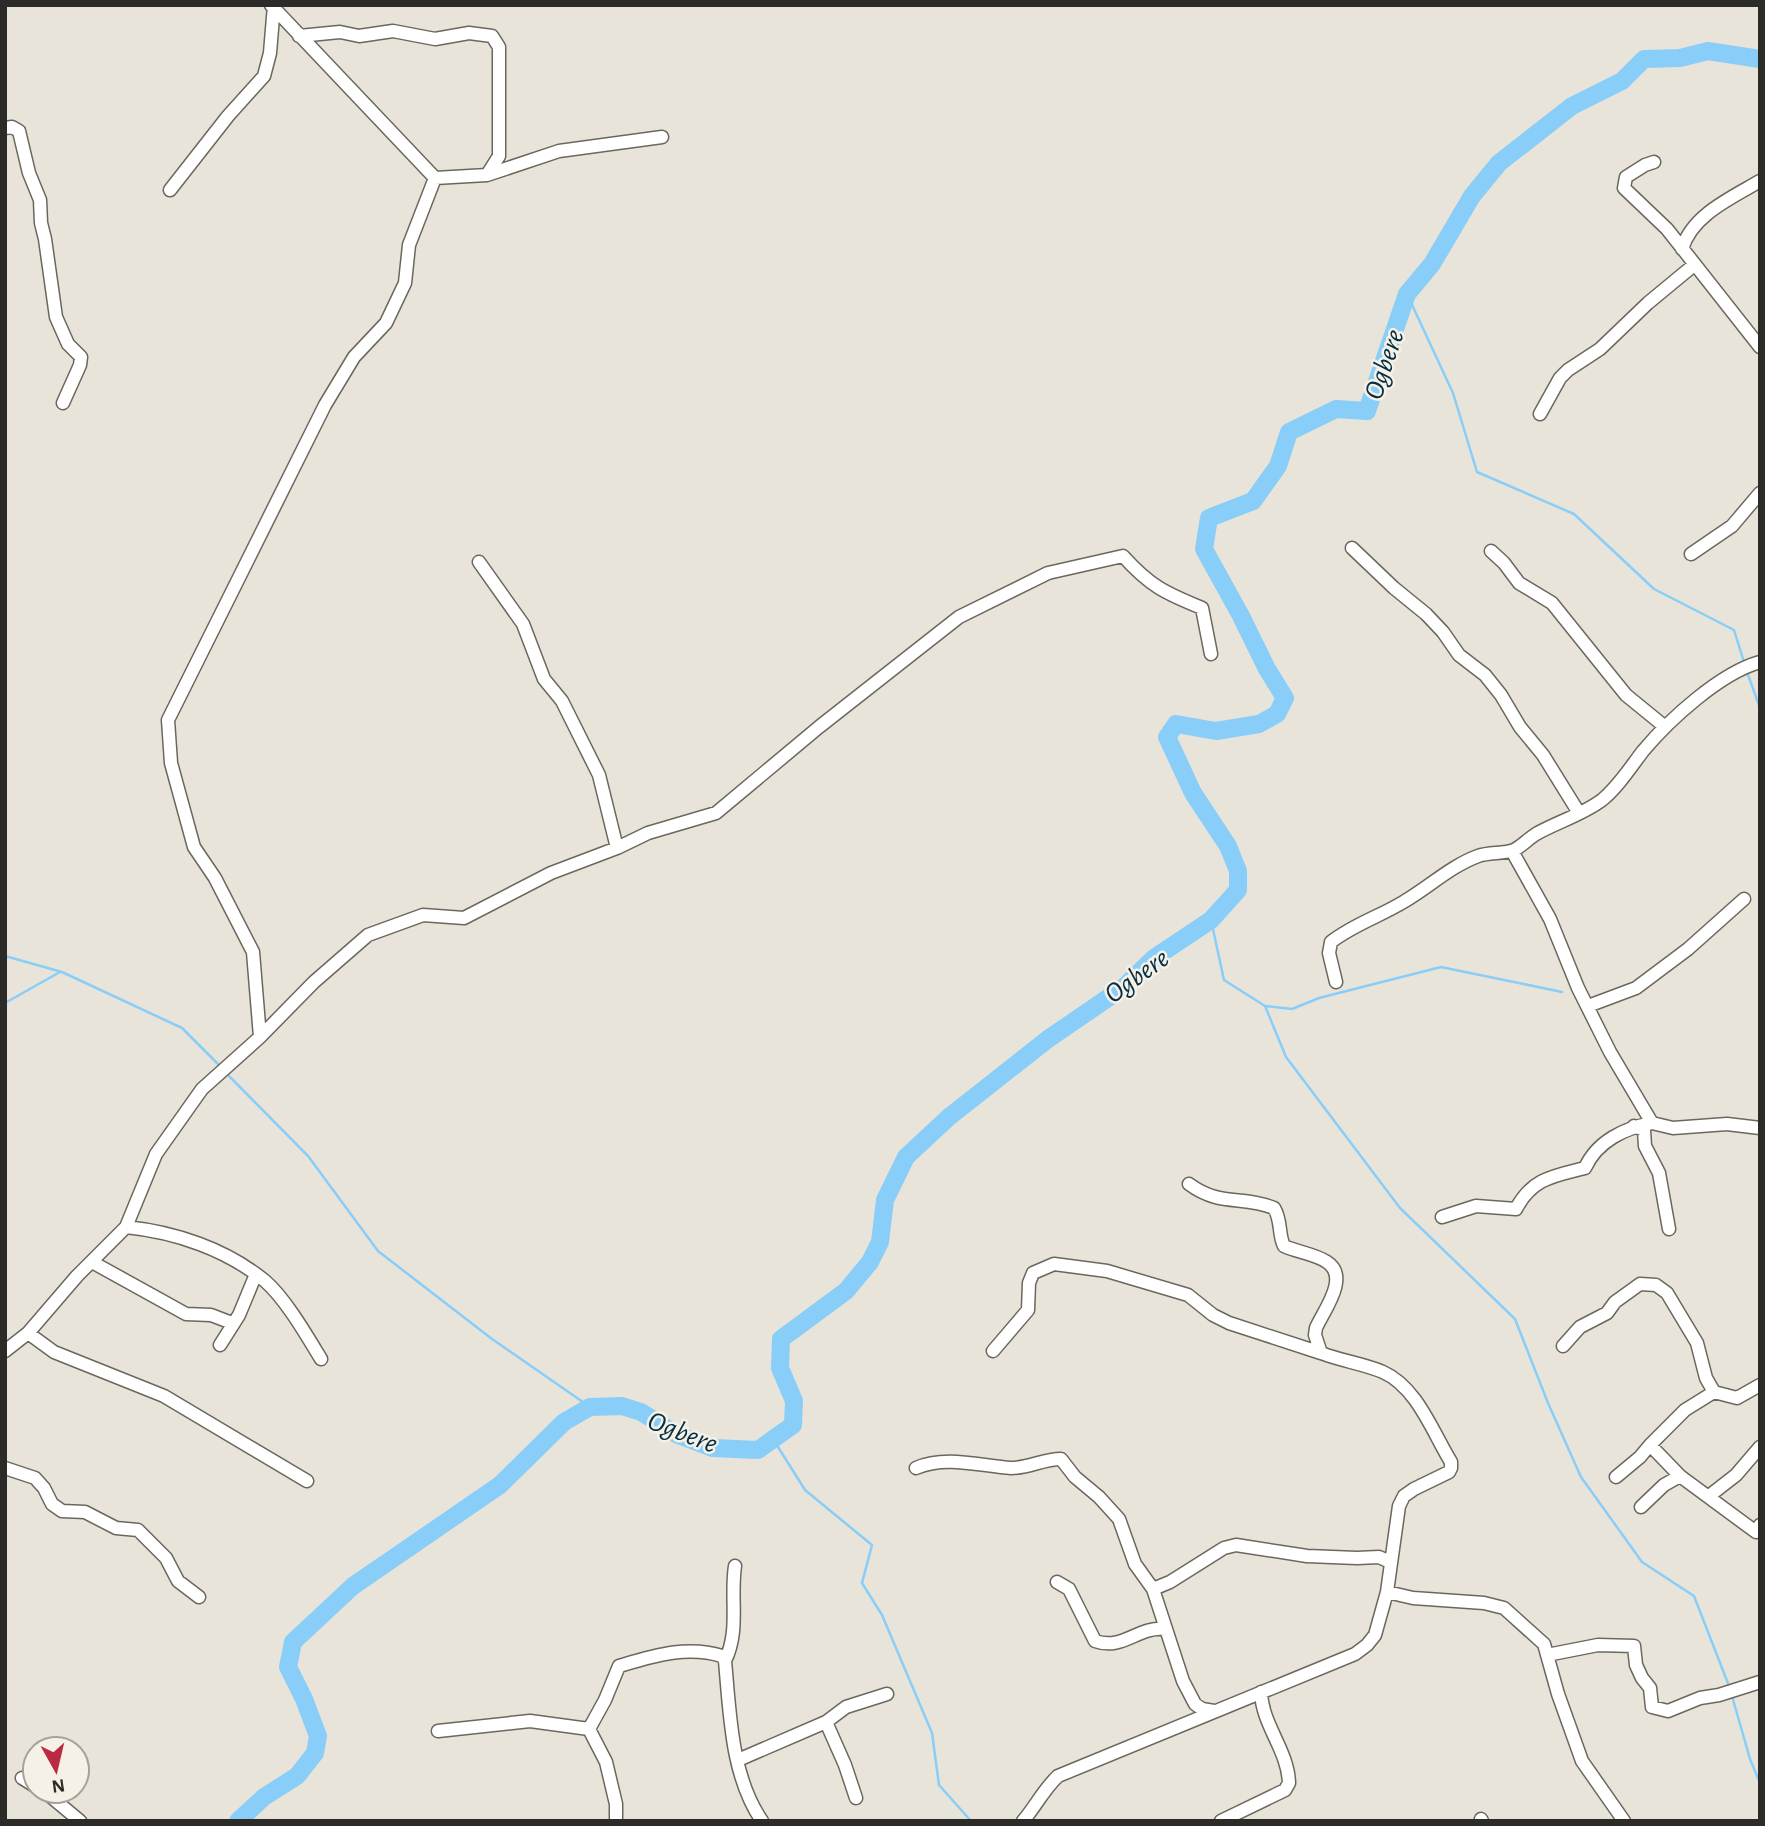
<svg xmlns="http://www.w3.org/2000/svg" width="1765" height="1826" viewBox="0 0 1765 1826" font-family="'Alegreya Sans',sans-serif">
	<rect width="100%" height="100%" fill="#e9e4d9"/>
	<g fill="none" stroke-linecap="round" stroke-linejoin="round">
		<path stroke="#89cdf9" stroke-width="2.5" d="M1407,294L1453,393L1477,472L1574,514L1654,589L1734,630L1744,662
			M1747,672L1760,708
			M1211,920L1224,980L1265,1006L1286,1057L1400,1208L1515,1319L1548,1403L1581,1477L1642,1562L1694,1596L1729,1686
			M5,956L62,972L182,1028L220,1066
			M5,1003L60,972
			M1266,1006L1292,1009L1319,998L1441,967L1562,992
			M227,1074L308,1156L378,1251L492,1339L590,1407
			M773,1439L805,1490L872,1545L862,1583L882,1615L932,1733L939,1785L971,1821
			M1732,1696L1750,1759L1760,1783"/>
		<path stroke="#89cdf9" stroke-width="18" d="M238,1821L264,1797L297,1776L315,1753L318,1736L304,1699L288,1667L293,1642L353,1586L500,1485L564,1422L590,1407L622,1406L641,1412L676,1434L713,1448L758,1450L793,1425L794,1401L780,1368L781,1339L846,1291L870,1262L880,1242L885,1200L906,1157L949,1117L1048,1039L1124,987L1154,958L1211,920L1238,890V871L1228,846L1193,793L1167,737L1176,724L1216,731L1259,724L1277,714L1285,698L1267,669L1241,616L1204,549L1209,518L1253,501L1278,466L1289,432L1336,409L1367,411L1407,294L1432,264L1472,196L1499,163L1572,106L1622,81L1644,59L1680,58L1708,51L1760,59"/>
		<defs>
			<path id="minor" d="M271,5L435,178L487,175L559,151L662,137
				M299,36L340,32L359,36L393,31L435,39L469,33L492,36L499,47V156L487,175
				M5,128L12,127L19,131L29,173L40,200L41,223L45,239L56,317L68,344L81,357L80,365L63,403
				M1654,162L1645,165L1626,177L1624,188L1667,229L1760,347
				M170,190L228,116L264,76L270,53L274,5
				M1682,249C1692,215 1731,198 1760,181
				M1540,414L1560,378L1568,370L1600,349L1648,303L1694,265
				M1352,548L1394,588L1426,614L1443,632L1459,655L1485,675L1501,695L1520,727L1543,755L1579,813
				M1491,551L1504,563L1519,583L1552,603L1626,695L1664,726
				M1691,554L1732,526L1760,493
				M479,562L523,624L544,679L562,701L599,775L617,848
				M1512,851L1550,919L1578,988L1610,1052L1652,1123L1673,1128L1727,1124L1760,1128
				M1336,982L1329,953L1331,942C1354,924 1381,916 1405,901C1429,887 1451,866 1478,856C1489,852 1504,854 1514,850C1522,846 1528,839 1536,834C1557,822 1582,815 1602,800C1618,787 1630,768 1643,751C1669,720 1720,673 1760,662
				M1588,1006L1636,988L1688,949L1744,899
				M260,1037L253,952L215,878L194,847L171,763L168,720L325,405L354,357L386,323L405,283L409,245L435,178
				M1634,1126L1644,1130L1645,1146L1659,1173L1669,1229
				M1442,1217L1476,1206L1516,1209C1532,1178 1554,1176 1585,1168C1597,1141 1625,1128 1652,1123
				M126,1227C175,1232 226,1249 265,1281C285,1298 307,1336 321,1359
				M92,1262L186,1314L211,1315L232,1323
				M28,1333L54,1352L164,1396L307,1481
				M220,1345L239,1315L256,1274
				M1563,1346L1580,1327L1607,1313L1615,1302L1640,1284L1656,1285L1667,1293L1697,1343L1706,1378L1714,1392L1737,1398L1760,1385
				M5,1351L28,1333L77,1276L126,1227L156,1154L202,1089L260,1037L314,982L368,935L423,915L464,918L551,873L617,848L648,833L716,813L819,727L959,617L1048,573L1123,556C1150,586 1165,593 1202,608L1211,654
				M993,1351L1028,1310L1029,1283L1033,1273L1054,1264L1107,1271L1188,1295L1213,1315L1229,1323L1321,1353
				M5,1468L35,1478L44,1488L52,1504L62,1511L85,1512L116,1528L138,1530L166,1558L178,1581L199,1597
				M916,1468C945,1455 981,1466 1011,1468C1029,1468 1043,1459 1061,1459L1075,1477L1099,1497L1119,1519L1135,1564L1153,1589L1183,1681L1195,1704L1202,1709L1214,1711
				M1680,1476L1650,1445L1685,1410L1714,1392
				M1616,1477L1640,1457L1650,1445
				M1709,1496L1736,1475L1760,1447
				M1641,1507L1664,1485L1680,1476L1756,1532L1760,1525
				M1057,1582L1069,1589L1095,1641C1123,1651 1138,1626 1165,1629
				M1153,1589L1170,1582L1224,1548L1236,1545L1307,1556L1357,1558L1379,1557L1390,1562
				M1387,1592L1413,1598L1484,1603L1504,1608L1544,1644L1558,1694L1582,1761L1624,1821
				M1547,1655L1598,1645L1634,1646L1636,1665L1642,1678L1650,1688L1652,1707L1668,1711L1700,1698L1719,1695L1760,1682
				M725,1661C740,1630 730,1599 735,1566
				M826,1722L846,1707L887,1694
				M589,1729L605,1700L619,1666C653,1656 687,1645 722,1656L725,1661C730,1714 731,1776 762,1821
				M438,1731L530,1721L589,1729L606,1762L616,1804V1821
				M738,1760L826,1722L845,1765L856,1798
				M22,1778L35,1786
				M44,1791L80,1821
				M1481,1819L1482,1821
				M1023,1821C1036,1806 1043,1790 1058,1776L1355,1654L1367,1645L1375,1635L1387,1592L1399,1506L1404,1496L1414,1489L1449,1472L1451,1468V1462C1433,1433 1417,1387 1383,1372C1364,1364 1342,1361 1321,1353L1315,1335L1316,1328C1324,1310 1350,1277 1327,1262C1315,1254 1297,1252 1284,1246C1278,1234 1282,1221 1274,1208C1242,1195 1220,1207 1189,1184
				M1221,1821L1285,1790L1289,1783C1288,1750 1262,1725 1261,1692"/>
		</defs>
		<use href="#minor" stroke="#6b675d" stroke-width="15"/>
		<use href="#minor" stroke="#fff" stroke-width="12"/>
	</g>
	<g text-anchor="middle" stroke-width="5" stroke-linejoin="round" paint-order="stroke">
		<g font-size="28" font-style="italic" fill="#052e44" stroke="#f6f1e6">
			<text transform="translate(1383 364) rotate(-71)" y="10">Ogbere</text>
			<text transform="translate(1136 975) rotate(-36)" y="10">Ogbere</text>
			<text transform="translate(683 1431) rotate(21)" y="10">Ogbere</text>
		</g>
	</g>
	<rect width="1765" height="1826" fill="none" stroke="#2d2b27" stroke-width="14"/>
	<g transform="translate(56 1770) rotate(172)"><circle r="33" fill="#f6f1e6" stroke="#a6a29a" stroke-width="2"/>
	<path d="M0-5L12 26L0 18L-12 26Z" fill="#bb2a43"/>
	<text y="-10" font-size="19" font-weight="bold" text-anchor="middle" fill="#2d2b27">N</text>
	</g>
</svg>
